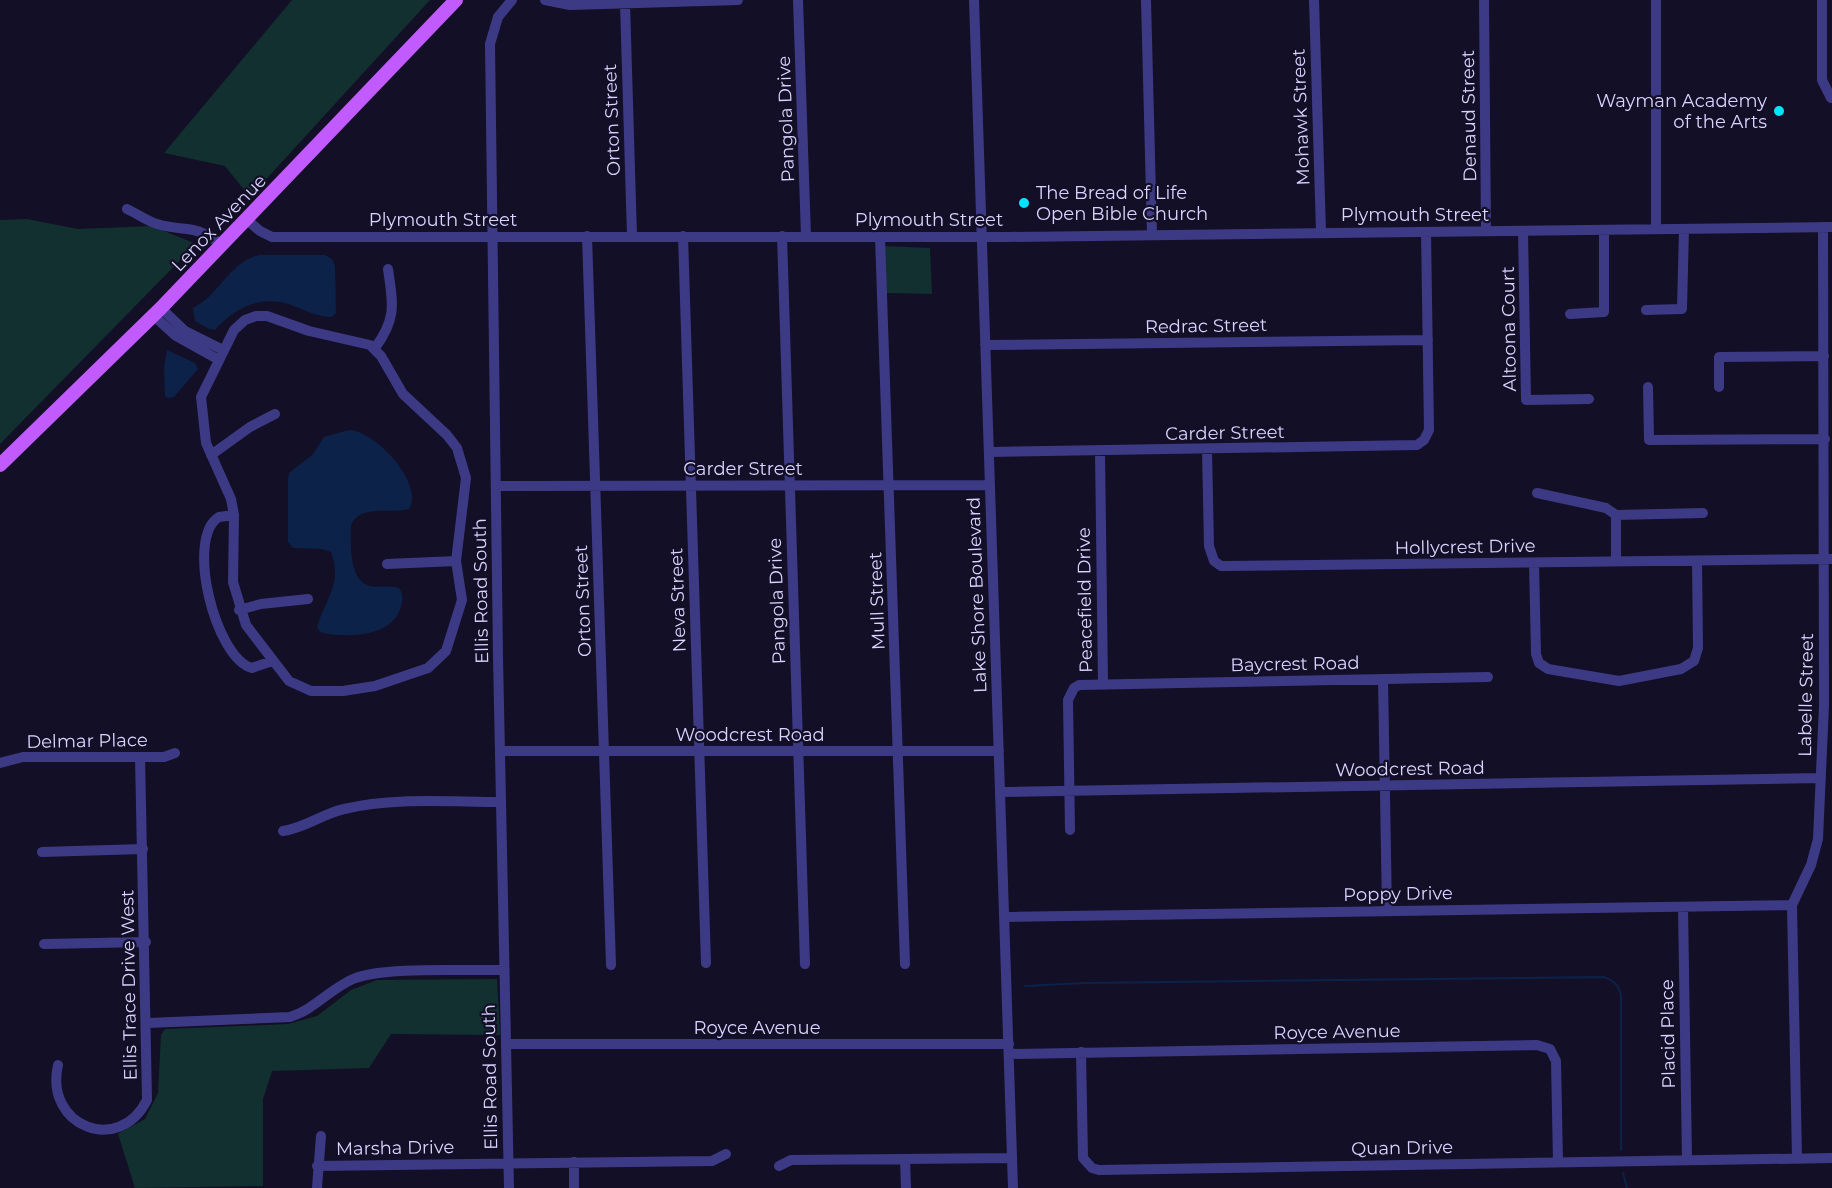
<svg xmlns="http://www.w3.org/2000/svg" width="1832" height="1188" viewBox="0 0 1832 1188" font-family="Montserrat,sans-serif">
	<rect width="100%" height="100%" fill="#130f26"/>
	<path fill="#12302f" d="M292,0H430L250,197L225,166L164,153Z
		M27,219L78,229L152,226L196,244L0,444V220Z
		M884,246L930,248L932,294L886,293Z
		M497,979L500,1035L391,1034L369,1068L272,1071L263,1099V1186L135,1188L118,1134L145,1119L158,1093L161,1035L165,1029L288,1024L317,1016L351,990L377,980Z"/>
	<path fill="#0c2248" d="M259,255H325L332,259L335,266L336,313L332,317C317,317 305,310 291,305C262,294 234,308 215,330L209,329L195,321L193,308C220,295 228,263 259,255Z
		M167,350L195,363L198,369L174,397L168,398L165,396L164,367Z
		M349,430C374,430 425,483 409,509C391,514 360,504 351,525C351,543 348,580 370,586C379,588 389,585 399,588C403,593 403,599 401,606C395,637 345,639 320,632L317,627C325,600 343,583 331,552L322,549L293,548L288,542V479L289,473L313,454L324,437Z"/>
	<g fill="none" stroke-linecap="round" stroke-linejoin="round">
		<path stroke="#0c2248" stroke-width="2" d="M1025,986L1086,983L1604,977C1614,981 1619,985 1621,996V1150
			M1623,1173L1627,1188"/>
		<path stroke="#3d3a85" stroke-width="10" d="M545,0L570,5L738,0
			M798,0L806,236
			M974,0L1013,1188
			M1146,0L1152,234
			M1314,0L1321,232
			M1484,0L1486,231
			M1656,0V229
			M1822,0V80L1831,98
			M625,3L632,236
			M127,209C136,213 147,221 157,224C188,233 191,222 222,245
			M247,220L260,231L272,237H1007L1832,227
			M1523,231L1526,400L1589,399
			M587,236L611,965
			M683,236L706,963
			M782,236L805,964
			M880,237L905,964
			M161,308L185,331L223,350
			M1646,310L1682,309L1684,229
			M1570,314L1604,312V230
			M154,316L176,336L219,360
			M256,316H267L309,331L370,345L381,356L403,394L447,435L457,448L466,478L456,561L462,600L446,651L428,668L375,686L343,691H311L289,681L246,625L233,582L234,515L231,499L206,443L201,397L234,330L245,320Z
			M985,345L1428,340
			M375,348C397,318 393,304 388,269
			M1648,387L1649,440L1825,439
			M1719,387V357L1824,356
			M1207,450L1209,546L1214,561L1221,566L1832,559
			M1100,451L1103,683
			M989,452L1417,445L1424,440L1429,430L1426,232
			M211,455L250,427L275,414
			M496,486L990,485
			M1537,493L1606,508L1616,515
			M234,515L219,517C185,537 215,658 252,668L272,661
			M1616,515L1703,513
			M1616,515V561
			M1534,563L1536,654L1539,663L1548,669L1619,681L1681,669L1694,661L1698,648L1697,561
			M387,564L456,561
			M239,610L261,604L308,599
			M1383,679L1387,911
			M500,751H999
			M0,763L23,757H164L175,753
			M1000,792L1820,778
			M1070,830L1068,700L1074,688L1079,685L1488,677
			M283,831C305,828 322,814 344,809C394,797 449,802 501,802
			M42,852L143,849
			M1683,907L1687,1160
			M1004,917L1792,905
			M44,944L146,942
			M148,1023L290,1017C315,1009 330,989 353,979C383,966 467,971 504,970
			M506,1044H1009
			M1081,1052L1083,1158L1092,1168L1099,1170L1832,1158
			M1009,1054L1537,1045L1550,1049L1556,1061L1558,1162
			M58,1065C44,1126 119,1156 147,1100L140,757
			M905,1159L906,1188
			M1797,1159L1792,905L1811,865L1818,839L1824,705L1823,227
			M574,1162V1188
			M317,1166L712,1161L726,1154
			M779,1166L791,1160L1012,1158
			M317,1188L321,1136
			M509,1188L498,657L490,44L498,17L512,0"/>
		<path stroke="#c25bff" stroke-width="14" d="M0,465L161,308L456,0"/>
	</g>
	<g fill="#00e5ff" stroke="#130f26" stroke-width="2">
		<circle cx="1779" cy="111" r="6"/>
		<circle cx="1024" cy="203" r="6"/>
	</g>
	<g text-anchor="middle" stroke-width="4.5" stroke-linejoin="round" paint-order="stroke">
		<g font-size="18" fill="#d9d4ff" stroke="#130f26" text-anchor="end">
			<text x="1767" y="107">Wayman Academy<tspan x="1767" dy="21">of the Arts</tspan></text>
			<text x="1036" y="199" text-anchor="start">The Bread of Life<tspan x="1036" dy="21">Open Bible Church</tspan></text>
		</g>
		<g font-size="18" fill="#d9d4ff" stroke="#130f26">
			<text transform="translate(1469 116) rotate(-91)" y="6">Denaud Street</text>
			<text transform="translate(1301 117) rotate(-92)" y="6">Mohawk Street</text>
			<text transform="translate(786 119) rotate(-92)" y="6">Pangola Drive</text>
			<text transform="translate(612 120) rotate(-92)" y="6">Orton Street</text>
			<text x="1415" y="221">Plymouth Street</text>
			<text x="443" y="226">Plymouth Street</text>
			<text x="929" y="226">Plymouth Street</text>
			<text transform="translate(219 223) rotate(-46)" y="6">Lenox Avenue</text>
			<text transform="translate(1206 326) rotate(-1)" y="6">Redrac Street</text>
			<text transform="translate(1509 329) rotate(-91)" y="6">Altoona Court</text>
			<text transform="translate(1225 433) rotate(-1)" y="6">Carder Street</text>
			<text x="743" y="475">Carder Street</text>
			<text transform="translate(1465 547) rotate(-1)" y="6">Hollycrest Drive</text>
			<text transform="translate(481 591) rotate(-91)" y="6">Ellis Road South</text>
			<text transform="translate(977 595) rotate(-92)" y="6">Lake Shore Boulevard</text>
			<text transform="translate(678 600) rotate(-92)" y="6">Neva Street</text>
			<text transform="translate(1085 600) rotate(-91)" y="6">Peacefield Drive</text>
			<text transform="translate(583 601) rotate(-92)" y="6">Orton Street</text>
			<text transform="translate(777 601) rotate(-92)" y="6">Pangola Drive</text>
			<text transform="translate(877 601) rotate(-92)" y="6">Mull Street</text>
			<text transform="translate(1295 664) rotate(-1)" y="6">Baycrest Road</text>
			<text transform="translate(1806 695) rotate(-89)" y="6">Labelle Street</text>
			<text x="750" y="741">Woodcrest Road</text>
			<text transform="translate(87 741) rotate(-1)" y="6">Delmar Place</text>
			<text transform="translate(1410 769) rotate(-1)" y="6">Woodcrest Road</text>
			<text transform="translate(1398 894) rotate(-1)" y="6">Poppy Drive</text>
			<text transform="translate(129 985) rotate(-91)" y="6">Ellis Trace Drive West</text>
			<text x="757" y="1034">Royce Avenue</text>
			<text transform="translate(1337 1032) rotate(-1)" y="6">Royce Avenue</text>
			<text transform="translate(1668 1034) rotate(-91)" y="6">Placid Place</text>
			<text transform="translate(490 1077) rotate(-91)" y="6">Ellis Road South</text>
			<text transform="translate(395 1148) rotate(-1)" y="6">Marsha Drive</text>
			<text transform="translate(1402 1148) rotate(-1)" y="6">Quan Drive</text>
		</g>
	</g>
</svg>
